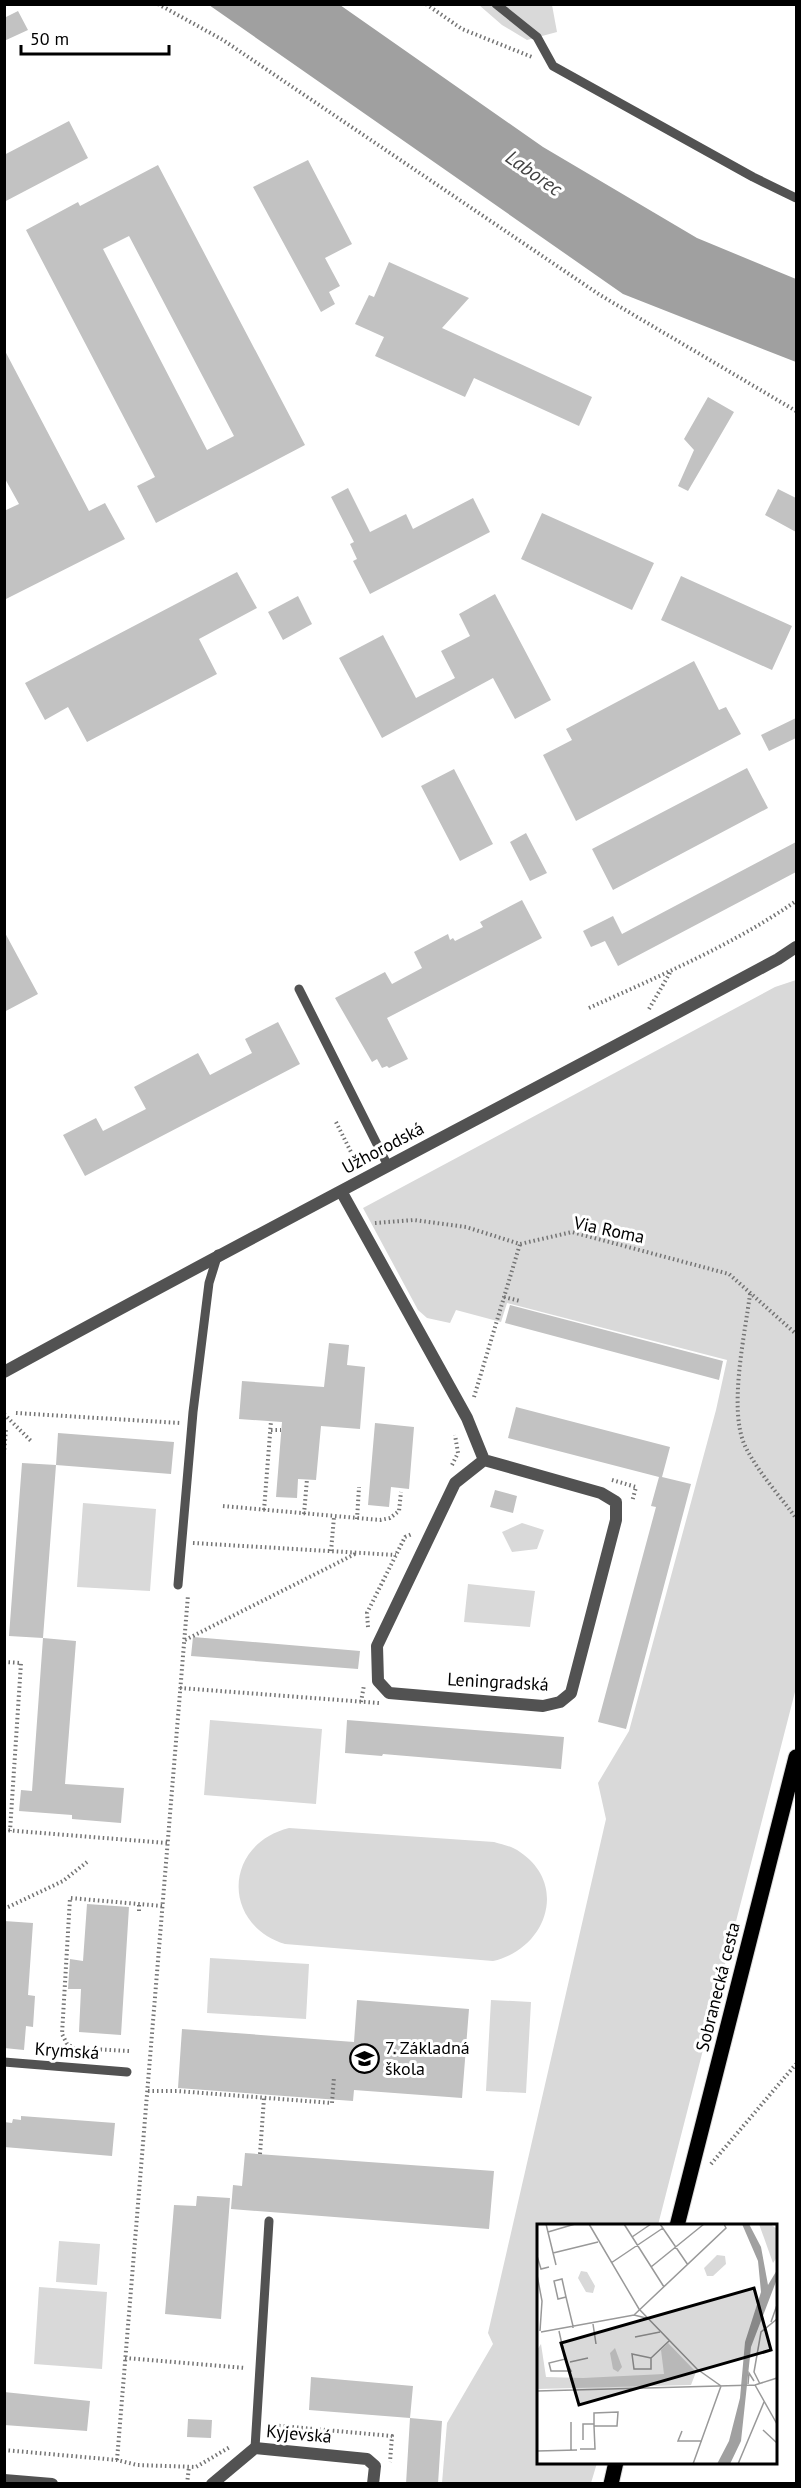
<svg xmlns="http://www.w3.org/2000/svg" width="801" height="2488" viewBox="0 0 801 2488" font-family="'PT Sans',sans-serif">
	<rect width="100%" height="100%" fill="#fff"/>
	<path fill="#d9d9d9" d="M479,5H552L557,32L527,40L502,25Z
		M796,980V1688L658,2225L538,2226V2462L597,2463L591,2483H442L447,2423L493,2344L488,2333L606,1819L598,1783L629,1731L716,1410L727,1360L507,1303L501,1322L456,1310L450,1323L427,1318L418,1310L363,1208L775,987Z
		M83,1503L156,1509L150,1591L77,1587Z
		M522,1523L544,1530L537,1549L512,1552L502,1532Z
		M468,1584L535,1591L530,1627L464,1622Z
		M210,1720L322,1729L316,1804L204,1795Z
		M289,1828L494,1842C503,1845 512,1846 520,1852C569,1885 546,1949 493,1961L285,1944C221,1924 224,1844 289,1828Z
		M210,1958L309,1964L306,2019L207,2013Z
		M491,2000L531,2002L526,2093L486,2091Z
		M59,2241L100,2244L97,2285L56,2282Z
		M39,2287L107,2292L102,2369L34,2364Z"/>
	<path fill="#a0a0a0" d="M209,5H340L543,147L697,238L796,279V362L623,294Z"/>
	<path fill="#c2c2c2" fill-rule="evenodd" d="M18,11L28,30L4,41V18Z
		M69,121L88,158L4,202V155Z
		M308,160L352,244L325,258L340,286L329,292L335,304L321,312L253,187Z
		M158,165L305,445L156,523L137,486L155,477L26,230L78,202L80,206ZM129,236L234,436L207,450L103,249Z
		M389,262L469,298L442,328L592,397L579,426L474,378L465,397L375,356L384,337L355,324L369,295L374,297Z
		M4,349L89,511L105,503L125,539L4,600V511L19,504L4,477Z
		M708,397L734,412L688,491L678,486L694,450L684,439Z
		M348,488L370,532L406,514L413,529L473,498L490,532L370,594L353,561L357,559L350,544L354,542L331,497Z
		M778,489L796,498V532L765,515Z
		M542,513L654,563L632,610L521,559Z
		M237,572L257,608L199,639L217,674L87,742L68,707L45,720L25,683Z
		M681,576L792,626L772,670L661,620Z
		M495,594L551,700L515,719L493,678L382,738L339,658L383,635L416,698L455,678L441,651L470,636L459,614Z
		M298,596L312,624L283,640L268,612Z
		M694,661L719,710L726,707L741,734L576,821L543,755L572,740L566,729Z
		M796,718V738L769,751L761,735Z
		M747,768L768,808L613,890L592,849Z
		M454,769L493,844L460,861L421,786Z
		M526,833L547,873L530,881L510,842Z
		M796,842V872L618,966L605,941L591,947L583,931L613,916L622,934Z
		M522,900L542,938L387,1018L408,1059L389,1068L387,1066L382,1068L377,1059L372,1062L335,998L385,972L392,984L422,968L414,952L448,934L450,940L453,938L455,941L483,927L480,922Z
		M4,931L38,994L4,1012Z
		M278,1022L300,1064L85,1176L63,1135L96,1118L103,1131L146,1109L134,1087L198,1053L210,1075L252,1053L245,1039Z
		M510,1305L723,1361L719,1380L505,1323Z
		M329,1343L349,1345L347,1365L365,1367L360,1429L321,1426L316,1480L298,1479L297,1498L276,1497L282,1422L239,1419L242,1381L324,1387Z
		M516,1407L670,1447L662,1477L691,1484L626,1729L598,1722L656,1507L651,1506L659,1477L508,1438Z
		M375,1423L414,1427L409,1489L391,1487L389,1507L368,1505Z
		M58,1433L174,1442L171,1474L56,1465Z
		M22,1463L56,1465L43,1638L9,1636Z
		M495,1490L517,1496L513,1513L490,1507Z
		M193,1637L360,1651L358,1669L191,1656Z
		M43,1638L76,1641L65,1784L124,1788L121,1823L72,1819V1815L19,1811L21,1790L32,1791Z
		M347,1720L564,1737L561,1769L383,1754L382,1756L345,1753Z
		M87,1904L129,1907L121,2035L79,2032L81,1989H68L70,1959L83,1961Z
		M4,1921L33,1923L28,1995L35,1996L33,2027L26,2026L24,2050L4,2048Z
		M357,2000L469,2009L462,2098L354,2090L353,2101L178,2088L182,2029L354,2042Z
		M21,2116L115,2123L112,2156L4,2147V2122L12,2123L13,2119L21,2120Z
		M245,2153L494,2171L489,2229L231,2209L233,2185L242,2186Z
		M197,2196L230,2198L221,2319L165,2314L174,2205L196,2206Z
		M311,2377L413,2386L410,2418L309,2410Z
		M4,2392L90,2401L87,2431L4,2425Z
		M410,2418L442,2421L438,2484H406Z
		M188,2419L212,2420L211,2438L187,2437Z"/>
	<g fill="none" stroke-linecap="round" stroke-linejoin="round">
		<defs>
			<path id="primary" d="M677,2226L796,1757
				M611,2484L616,2462"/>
		</defs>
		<use href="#primary" stroke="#dbdbdb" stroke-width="17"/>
		<path stroke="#747474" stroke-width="4" stroke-dasharray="1.5 3" stroke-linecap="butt" d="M158,4L223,40L600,295L796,411
			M426,4L462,29L532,57
			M589,1008C659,976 733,945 796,901
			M649,1009L671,971
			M336,1122L358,1166
			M375,1223L414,1220L466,1227L520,1244L572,1232L729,1274L796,1334
			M750,1294C745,1334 728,1409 745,1446C758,1472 779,1495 796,1518
			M504,1297L520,1301
			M474,1397L520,1244
			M16,1413L180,1423
			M4,1414L32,1442
			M271,1430H281
			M4,1454L6,1429
			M452,1465L458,1453L455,1435
			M612,1480L636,1487L632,1502
			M223,1506L380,1520L390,1518L399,1511L401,1492
			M264,1510L271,1421
			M304,1514L307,1479
			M357,1519L359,1487
			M193,1543L396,1555
			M331,1551L334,1517
			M368,1627L367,1613L405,1537L412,1534
			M185,1640L357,1553
			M4,1662L21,1663L10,1831
			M180,1688L379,1703
			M361,1702L364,1685
			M4,1830L167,1843
			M4,1909L63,1881L87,1862
			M139,1911V1904
			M129,2051L74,2048L67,2044L62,2034L70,1898L162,1906
			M148,2091H177L332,2103L334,2077
			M260,2154L264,2098
			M711,2164L796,2064
			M125,2358L246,2368
			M270,2425L392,2436L390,2462
			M4,2450L117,2460L137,2465L196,2467L230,2447
			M117,2460L188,1595
			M187,2484L189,2467"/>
		<path stroke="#525252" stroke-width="9" d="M496,4L537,37L553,66L753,177L796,198
			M299,989L388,1166
			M178,1585L193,1412L209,1283L218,1254
			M4,2062L127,2072
			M255,2448L269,2221"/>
		<path stroke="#525252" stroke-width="12" d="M341,1191L467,1418L484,1460
			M4,1372C261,1231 521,1097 778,959L796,947
			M484,1460L601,1493L616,1502V1520L571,1693L560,1702L543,1706L389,1693L378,1681L377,1646L455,1483Z
			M4,2480L52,2484
			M212,2484L255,2448L367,2459L375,2466L373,2484"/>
		<use href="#primary" stroke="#000" stroke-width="15"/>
	</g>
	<defs>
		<symbol id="school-ring" viewBox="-11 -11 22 22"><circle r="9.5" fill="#fff" stroke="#000" stroke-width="1.5"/><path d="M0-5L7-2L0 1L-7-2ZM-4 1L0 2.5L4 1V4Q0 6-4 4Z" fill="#000"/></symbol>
	</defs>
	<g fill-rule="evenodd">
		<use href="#school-ring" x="348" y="2042" width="33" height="33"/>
	</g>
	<g text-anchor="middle" stroke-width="6" stroke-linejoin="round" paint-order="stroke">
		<g font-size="18" fill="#000" stroke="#fff">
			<text transform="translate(383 1148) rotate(-28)" y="6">Užhorodská</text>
			<text transform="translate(609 1230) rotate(12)" y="6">Via Roma</text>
			<text transform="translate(498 1682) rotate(3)" y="6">Leningradská</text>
			<text transform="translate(718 1987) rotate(-76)" y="6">Sobranecká cesta</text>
			<text transform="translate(67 2051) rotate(4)" y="6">Krymská</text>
			<text transform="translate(299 2434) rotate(5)" y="6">Kyjevská</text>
		</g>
		<g font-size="18" fill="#000" stroke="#fff" text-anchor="start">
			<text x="385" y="2054">7. Základná<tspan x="385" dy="21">škola</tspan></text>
		</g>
		<g font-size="20" font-style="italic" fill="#414141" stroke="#fff">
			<text transform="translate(534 173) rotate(35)" y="7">Laborec</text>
		</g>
	</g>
	<g transform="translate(537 2224)">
		<rect width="240" height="240" fill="#fff"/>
		<path d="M222,0H233L240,5V33L236,39ZM180,31L188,32L189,40L176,52H170L167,44ZM44,47L50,48L58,62L56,69L49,68L41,54ZM131,119L159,148L154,161L0,165V126L4,120L9,153L46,154L127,150L124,126ZM78,124L85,143L81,148L76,145L73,129Z" fill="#d9d9d9"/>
		<path d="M205,0H212L224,23L231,61L240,46V55L214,123L204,217L193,240H180L192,217L203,174L208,118L224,68L221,37Z" fill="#a0a0a0"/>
		<path fill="none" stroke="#999" stroke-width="1.5" d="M9,0L19,41M52,0L102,85L160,145L184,162L156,240M87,0L127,63M123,0L151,41M11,8L38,0M95,13L114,0M16,29L61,18M0,32L4,45L12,43M74,39L126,4M114,43L167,0M0,51L5,77L3,107M0,63V99M29,73L21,75L17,57L25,55L29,73L35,98L36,102V104M97,91L189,4L187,0M234,98L240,81M56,100L59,120M22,107L28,134M4,108L97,91L109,94M98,113L123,108M114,134L95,130L97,145H114V134L132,117M28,135L34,147H14L12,139ZM33,138L51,134M211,160L212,149L217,157M223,160L217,148L224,108L240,95M218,161L240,200M0,167L218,161L240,154M34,198V226M226,206L240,219M145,207L141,217H165M46,216V200H57M43,225H58L57,202V189L81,188L80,202H57M0,227L40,226M201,240L227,178"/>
		<path fill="#000" fill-opacity="0.15" stroke="#000" stroke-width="3" d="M217,64L234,126L42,181L24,119Z"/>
		<rect width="240" height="240" fill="none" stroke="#000" stroke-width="3"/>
	</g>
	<rect width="801" height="2488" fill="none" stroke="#000000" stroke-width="12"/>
	<path d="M21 45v9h148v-9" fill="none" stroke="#000000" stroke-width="3"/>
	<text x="30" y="45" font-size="18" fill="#000000" stroke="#ffffff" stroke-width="4.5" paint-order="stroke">50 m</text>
</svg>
